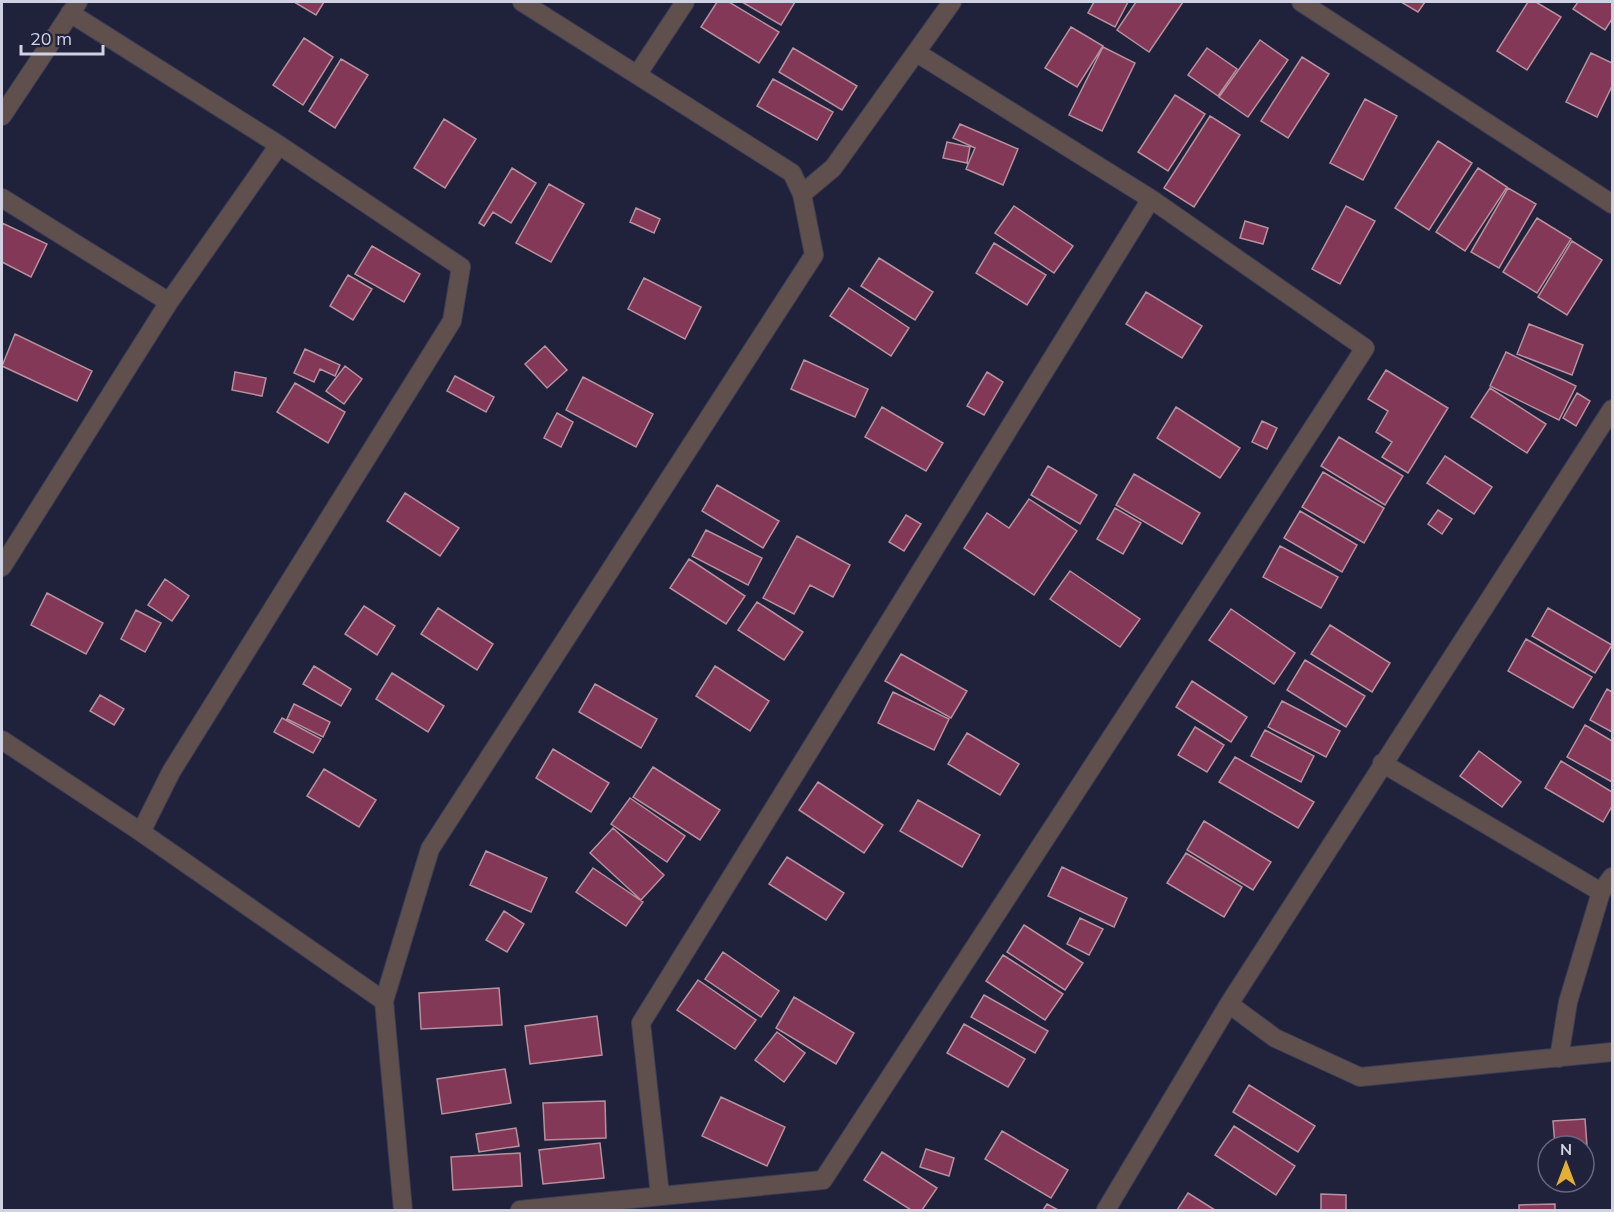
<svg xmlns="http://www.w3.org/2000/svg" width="1614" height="1212" viewBox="0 0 1614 1212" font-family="Mulish,sans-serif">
	<rect width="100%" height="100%" fill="#20213b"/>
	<path fill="#843857" stroke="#b6909d" stroke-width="1.5" d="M294,2H324L316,15Z
		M717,2H729L779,32L759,63L701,27Z
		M742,2H795L781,25Z
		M1094,2H1128L1115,27L1088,13Z
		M1136,2H1183L1149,52L1117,30Z
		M1401,2H1425L1418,12Z
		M1528,2H1536L1561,17L1527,70L1497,51Z
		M1578,2H1612V19L1605,30L1573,9Z
		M1071,27L1103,46L1077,87L1045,68Z
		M304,38L333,57L303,105L273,85Z
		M1260,40L1288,60L1248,117L1219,97Z
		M1103,47L1135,63L1102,131L1069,115Z
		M793,48L857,86L842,110L779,72Z
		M1207,48L1237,69L1218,96L1188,75Z
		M1591,53L1612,63V86L1597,117L1566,102Z
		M1302,57L1329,74L1288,138L1261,121Z
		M341,59L368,75L335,128L309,111Z
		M773,79L833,112L817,140L757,106Z
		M1175,95L1205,114L1168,171L1138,152Z
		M1365,99L1397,116L1363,180L1330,163Z
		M1210,116L1240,135L1194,207L1164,188Z
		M444,119L476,139L445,188L414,168Z
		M960,124L1018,149L1003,185L966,169L975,148L953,138Z
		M1438,141L1472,163L1429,230L1395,208Z
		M947,142L970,147L967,163L943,158Z
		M512,168L536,183L511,223L493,212L484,226L479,223Z
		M1478,168L1507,187L1465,251L1436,232Z
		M549,184L584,204L551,262L516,243Z
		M1508,188L1536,204L1499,268L1471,252Z
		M1014,206L1073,246L1054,273L995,233Z
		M1346,206L1375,221L1340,284L1312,269Z
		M636,208L660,219L654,233L630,222Z
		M1537,218L1571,239L1537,293L1503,272Z
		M1245,221L1268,228L1263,244L1240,238Z
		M2,223L47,244L31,277L2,262Z
		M1572,241L1602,260L1567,315L1538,297Z
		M994,243L1046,275L1027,305L976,273Z
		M372,246L420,274L404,302L355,274Z
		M879,258L933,292L915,320L861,286Z
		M348,275L372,289L353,320L330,306Z
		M644,278L701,307L685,339L628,309Z
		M849,288L909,328L891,356L830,316Z
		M1146,292L1202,326L1182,358L1126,324Z
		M1529,324L1583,345L1572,375L1517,354Z
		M15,334L92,371L77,401L2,366Z
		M545,346L567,370L547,388L525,364Z
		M305,349L340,365L335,376L320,369L314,382L294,373Z
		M1506,352L1576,386L1559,420L1490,386Z
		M804,360L868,389L855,417L791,389Z
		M345,366L362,379L344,404L326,391Z
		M1386,370L1448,408L1408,473L1382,457L1392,442L1376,432L1388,411L1368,399Z
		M235,372L266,378L262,396L232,390Z
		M987,372L1003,382L984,415L967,406Z
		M455,376L494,397L486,412L447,391Z
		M583,377L653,414L636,447L566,410Z
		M295,383L345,412L328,443L277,412Z
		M1490,388L1546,424L1527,453L1471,417Z
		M1577,393L1590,401L1576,426L1563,418Z
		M882,407L943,443L926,471L865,437Z
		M1176,407L1240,448L1220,478L1157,438Z
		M557,413L573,422L561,447L544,438Z
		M1262,421L1277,428L1267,449L1252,442Z
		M1339,437L1403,476L1385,505L1321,466Z
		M1445,456L1492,487L1474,514L1427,483Z
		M1048,466L1097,495L1080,524L1031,495Z
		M1323,472L1384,508L1364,543L1302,507Z
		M1134,474L1200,513L1182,544L1116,505Z
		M717,485L779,521L763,548L702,511Z
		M405,493L459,528L440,556L387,521Z
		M1029,499L1077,531L1034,595L964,548L987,513L1009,528Z
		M1115,508L1141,523L1123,554L1097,539Z
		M1438,510L1452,519L1442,534L1428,524Z
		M1300,511L1357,545L1342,572L1284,538Z
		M906,515L921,524L904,551L889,542Z
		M706,530L762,558L748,585L692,556Z
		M797,536L850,565L833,597L810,585L794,614L763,598Z
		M1280,546L1338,577L1321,608L1263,577Z
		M689,559L745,596L726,624L670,588Z
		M1070,571L1140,619L1120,647L1050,599Z
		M165,579L189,596L172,621L148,605Z
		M47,593L103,623L86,654L31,625Z
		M757,602L803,632L784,660L738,630Z
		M364,606L395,626L377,655L345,634Z
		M438,608L493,644L477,670L421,634Z
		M1548,608L1612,645L1595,673L1532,636Z
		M1231,609L1295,653L1274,684L1209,640Z
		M136,610L161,623L145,652L121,639Z
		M1330,625L1390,663L1372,692L1311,654Z
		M1526,639L1592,677L1573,708L1508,671Z
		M901,654L967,691L951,718L885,681Z
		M1305,660L1365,696L1346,727L1287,690Z
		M314,666L351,689L341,706L303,684Z
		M715,666L769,701L750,731L696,696Z
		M392,673L444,706L428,732L376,699Z
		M1192,681L1247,717L1231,742L1176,707Z
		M595,684L657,719L641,748L579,712Z
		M1607,689L1612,692V732L1590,720Z
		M893,692L949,719L934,750L878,723Z
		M100,695L124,709L114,725L90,711Z
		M1282,701L1340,731L1326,757L1268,727Z
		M294,704L330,722L323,737L287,719Z
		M282,718L321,739L313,753L274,732Z
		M1585,725L1612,741V782L1567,757Z
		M1195,727L1224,745L1207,772L1178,755Z
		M1265,730L1314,756L1301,782L1251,756Z
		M967,733L1019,764L1000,795L948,764Z
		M553,749L609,783L591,812L536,778Z
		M1479,751L1521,782L1502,807L1460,776Z
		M1235,757L1314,802L1298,828L1219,782Z
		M1561,761L1612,792V806L1603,822L1545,788Z
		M653,767L720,810L700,840L633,797Z
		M324,769L376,800L359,827L307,796Z
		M818,782L883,825L864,853L799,810Z
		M630,798L685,836L667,862L611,824Z
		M918,800L980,835L962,867L900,831Z
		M1204,821L1271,862L1253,890L1187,850Z
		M613,828L664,875L641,900L590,853Z
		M486,851L547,878L531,912L470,885Z
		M1186,853L1242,887L1224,917L1167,883Z
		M787,857L844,893L826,920L769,884Z
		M1062,867L1127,898L1114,927L1048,896Z
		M593,868L643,902L626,926L576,892Z
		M504,911L524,924L507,952L486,940Z
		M1080,918L1103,929L1089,955L1067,944Z
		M1024,925L1083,963L1065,990L1007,952Z
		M723,952L779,991L761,1017L705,979Z
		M1003,955L1063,994L1045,1020L986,981Z
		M698,980L756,1020L735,1049L677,1010Z
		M499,988L502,1025L421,1029L419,993Z
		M984,995L1048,1031L1035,1053L971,1017Z
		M794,997L854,1033L836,1064L776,1028Z
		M597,1016L602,1055L530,1064L525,1026Z
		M964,1024L1025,1059L1008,1087L947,1053Z
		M777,1032L805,1053L784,1082L755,1060Z
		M505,1069L511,1103L442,1114L437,1079Z
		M1249,1085L1315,1126L1298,1152L1233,1112Z
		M721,1097L785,1127L767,1166L702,1136Z
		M605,1101L606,1138L545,1140L543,1103Z
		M1585,1119L1589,1173H1584V1146H1555L1553,1121Z
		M1234,1126L1295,1166L1276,1195L1215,1155Z
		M516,1128L519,1146L479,1152L476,1134Z
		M1002,1131L1068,1170L1051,1198L985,1159Z
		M600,1143L604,1178L543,1184L539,1150Z
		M926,1149L954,1158L949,1176L920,1167Z
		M882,1152L937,1188L922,1210H911L864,1180Z
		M520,1153L522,1186L453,1190L451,1157Z
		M1188,1193L1215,1210H1177Z
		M1321,1194L1346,1195V1210H1321Z
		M1047,1204L1058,1210H1043Z
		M1555,1204V1210H1519V1205Z"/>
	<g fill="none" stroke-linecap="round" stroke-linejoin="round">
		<defs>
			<path id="minor" d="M1301,2L1612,204
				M70,13L279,145L461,267L452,321L171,772L141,832
				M637,75L685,2
				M2,116L78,2
				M802,194L833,168L952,2
				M2,198L169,302
				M2,567L169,302L279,145
				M2,740L141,832L384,1001
				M1382,763L1601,892
				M1229,1004L1275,1038L1360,1077L1612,1052
				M1559,1058L1568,1002L1601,892L1612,877
				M660,1195L641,1023L1151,199
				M403,1210L384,1001L430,849L814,255L802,194L792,173L522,2
				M520,1210L823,1180L1365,348L1151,199L917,53
				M1106,1210L1229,1004L1612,409"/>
		</defs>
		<use href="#minor" stroke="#3c3d56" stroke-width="20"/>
		<use href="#minor" stroke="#5f504d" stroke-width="18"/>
	</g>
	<rect width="1614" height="1212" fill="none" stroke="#d0d1e3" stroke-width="6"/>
	<g transform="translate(1566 1164)"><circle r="28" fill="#20213b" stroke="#66677e" stroke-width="1.5"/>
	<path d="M0-4.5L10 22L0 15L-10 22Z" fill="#e2af34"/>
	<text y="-9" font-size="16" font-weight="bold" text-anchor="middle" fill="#d0d1e3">N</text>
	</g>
	<path d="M21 45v9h82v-9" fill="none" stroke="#d0d1e3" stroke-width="3"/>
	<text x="30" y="45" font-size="18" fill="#d0d1e3" stroke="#20213b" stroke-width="4.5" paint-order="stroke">20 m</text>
</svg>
